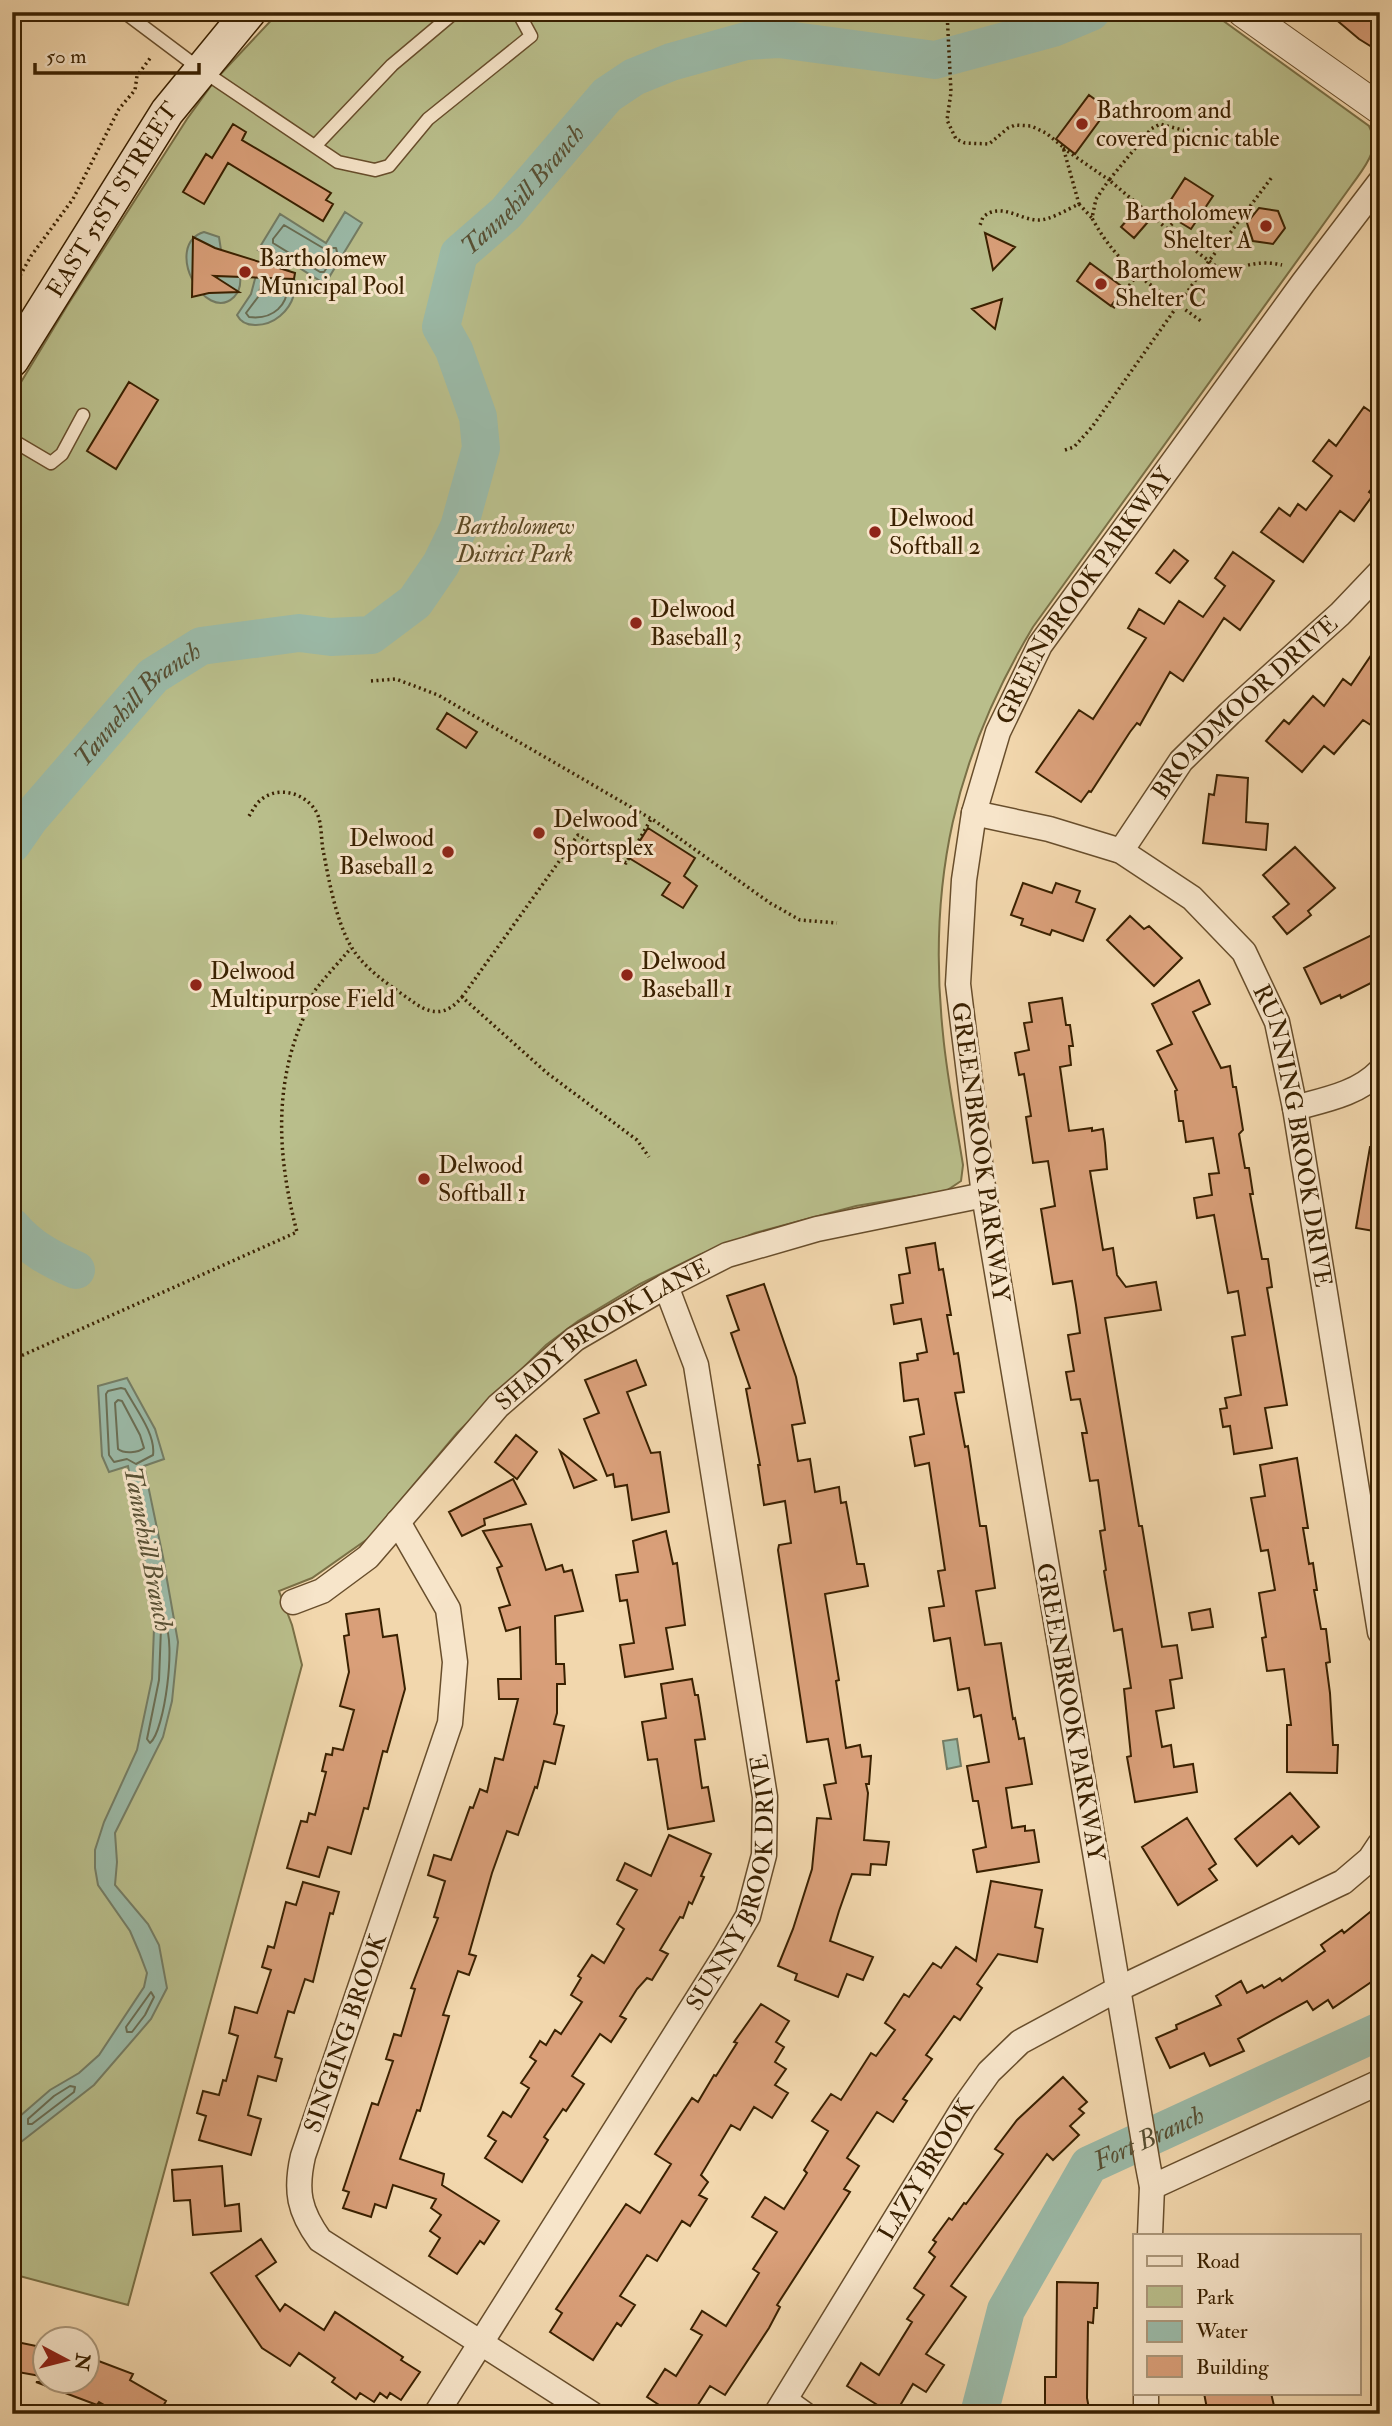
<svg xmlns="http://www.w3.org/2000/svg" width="1392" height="2426" viewBox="0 0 1392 2426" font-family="'IM FELL Double Pica',serif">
	<rect width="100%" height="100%" fill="#f2d7ad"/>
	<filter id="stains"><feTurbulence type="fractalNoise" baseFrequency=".00286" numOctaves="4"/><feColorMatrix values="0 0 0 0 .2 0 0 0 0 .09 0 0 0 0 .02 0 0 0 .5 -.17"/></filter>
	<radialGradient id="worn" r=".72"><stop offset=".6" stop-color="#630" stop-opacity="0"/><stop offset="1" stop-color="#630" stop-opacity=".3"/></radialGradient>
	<path fill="#b9be8b" stroke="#7a7046" stroke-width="2" d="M279,12H1211L1369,126C1381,150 1365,166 1351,186L1033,627C955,757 927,882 943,1034C947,1078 956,1121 963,1165L961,1181L946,1191L856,1206L755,1233L699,1255L640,1284L578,1321L546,1345L457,1433L369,1538L312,1578L279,1591L292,1625L302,1665L128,2305L12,2274V397L67,306L187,119L216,79Z"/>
	<path fill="#9bbaa8" stroke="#747d65" stroke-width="2" d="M345,212L362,223L325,284L271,250L263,252L258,250L280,214L326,243Z
		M204,232L219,237L221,250L240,276C241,284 240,291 234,297C205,325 162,245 204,232Z
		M271,265C314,265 294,326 255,325C247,325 241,323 237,315L251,294L256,275Z
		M127,1378L155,1429L164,1459L144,1466L163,1557L178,1642L172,1701L163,1737L115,1833L117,1862L115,1885L148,1924L159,1945L167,1988L151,2019L94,2085L12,2149V2123L50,2090L79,2073L99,2055L144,1987L147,1973L139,1952L130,1931L98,1885L95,1868V1850L104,1822L137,1750L152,1679L155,1603L145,1565L128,1466L109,1472L102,1456L98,1386Z
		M957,1739L961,1766L947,1769L943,1741Z"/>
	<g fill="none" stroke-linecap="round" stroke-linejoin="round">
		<path stroke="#6a6e54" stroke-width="2" d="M284,225L323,248H336L337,252L324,272H320L273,243V239Z
			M262,280L258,297L246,313L249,317C273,320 290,305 287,281
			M121,1388L125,1389C135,1408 156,1434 153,1455L136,1464L127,1459L114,1462L109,1455L106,1394L108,1391Z
			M118,1400L122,1401L140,1435L144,1448C138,1453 124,1454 118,1449L115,1403Z
			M165,1625C176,1640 165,1731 150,1743L147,1739L159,1680L161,1628Z
			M151,1992L154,1997L145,2015L132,2032H127L126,2027Z
			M70,2086L75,2087L74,2092L32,2124H28V2119L54,2096Z"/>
		<g stroke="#9bbaa8" stroke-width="38">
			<path id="s1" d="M12,844L30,818L153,676L201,646L299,633L331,637L371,635L415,602L441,564L459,527L481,448L478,417L454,350L441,327L459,254L506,213L607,95L634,77L671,62L746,41L779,39L935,60L1053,28L1091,12"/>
			<path d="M12,1227C30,1248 52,1260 76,1270"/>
			<path id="s2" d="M979,2414L1006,2310L1089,2165L1380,2031"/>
		</g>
	</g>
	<path fill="#d99f79" stroke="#3a2101" stroke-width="2" d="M1327,12H1373L1380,17V52L1359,39Z
		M1089,95L1108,109L1075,154L1056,139Z
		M233,124L246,132L242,140L331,193L326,200L333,204L323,221L228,163L204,204L183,192L206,154L212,158Z
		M1185,178L1213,196L1191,229L1163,212Z
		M1259,208L1278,211L1285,228L1273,244L1253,241L1247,223Z
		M1134,212L1147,223L1134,238L1121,227Z
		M985,233L1015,247L993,270Z
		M193,237L215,248L295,273L294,279L214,276L239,292L209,293L192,297Z
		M1090,263L1124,288L1111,306L1077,281Z
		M1002,299L995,329L972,309Z
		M129,382L158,400L116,469L87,451Z
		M1364,407L1380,418V478L1369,492L1373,495L1354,521L1340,511L1303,562L1261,532L1279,508L1290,516L1298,504L1306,510L1332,476L1313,461L1329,440L1336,446Z
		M1174,550L1188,561L1170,583L1156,573Z
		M1233,552L1274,581L1240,630L1224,618L1183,681L1170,672L1140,725L1137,723L1130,732L1091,792L1089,791L1081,802L1036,772L1079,710L1093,719L1146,638L1128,628L1139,609L1164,624L1179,601L1203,617L1225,586L1215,578Z
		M1380,642V731L1363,720L1334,754L1324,746L1302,772L1266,741L1284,720L1289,724L1313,696L1324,706L1343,679L1351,685Z
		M447,713L477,732L466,748L437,729Z
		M1217,775L1248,778L1246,822L1268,824L1266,850L1203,843L1209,794L1214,795Z
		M648,828L695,858L684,876L697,886L683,908L662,895L670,883L629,858Z
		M1295,847L1335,888L1308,911L1311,915L1287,934L1273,917L1289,904L1263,875Z
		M1023,883L1052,893L1056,883L1080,891L1076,902L1095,909L1083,941L1052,930L1050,935L1021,925L1023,919L1011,915Z
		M1130,916L1144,929L1149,926L1182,958L1154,986L1107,940Z
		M1380,931V970L1374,973L1377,980L1341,998L1340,995L1321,1004L1304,968Z
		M1199,980L1210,1004L1193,1012L1221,1068L1230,1066L1233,1087H1236L1243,1130L1239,1134L1245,1168H1249L1253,1194H1250L1262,1259H1268L1272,1287L1267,1288L1287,1405L1265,1408L1272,1448L1234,1454L1230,1426L1223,1427L1220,1409L1227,1408L1225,1398L1241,1395L1232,1337L1245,1335L1238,1291L1228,1293L1214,1215L1197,1218L1194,1198L1212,1195L1209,1174L1219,1173L1213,1138L1186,1142L1183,1121H1179L1175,1091L1177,1090L1157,1051L1172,1044L1152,1004Z
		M1062,998L1066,1025H1070L1073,1046H1069L1071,1065L1060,1067L1069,1131L1092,1128V1131L1103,1129L1105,1143L1107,1169L1090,1171L1103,1250L1113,1248L1117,1275L1126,1287L1156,1282L1161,1310L1105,1318L1139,1526H1142L1162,1647L1177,1645L1182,1678L1170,1680L1174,1708L1156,1711L1162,1747L1171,1745L1174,1767L1193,1764L1197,1792L1135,1802L1127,1757L1131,1756L1124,1689L1131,1688L1122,1629L1114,1631L1104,1571L1106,1570L1100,1531L1105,1530L1098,1480L1090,1481L1082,1433H1087L1080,1399L1071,1400L1066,1372L1074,1371L1068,1335L1080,1333L1076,1305L1072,1281L1053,1284L1041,1209L1055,1206L1048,1161L1033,1163L1026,1117L1031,1116L1024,1074L1019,1075L1015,1053L1029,1050L1024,1023L1032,1022L1029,1003Z
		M1370,1147L1380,1148V1232L1356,1228Z
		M935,1243L939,1270L943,1269L951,1315H947L954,1354L958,1353L964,1392L955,1393L965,1447L968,1446L980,1526H986L995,1588L976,1591L985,1645L1001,1643L1013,1719L1015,1718L1019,1739L1024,1738L1032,1784L1006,1788L1012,1828L1025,1826V1831L1034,1830L1039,1862L977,1872L973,1850L986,1847L978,1801H973L967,1766L989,1762L981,1715L974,1717L969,1688L958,1690L950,1638L934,1641L929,1608L944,1606L938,1571L945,1570L929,1463L915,1466L910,1437L924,1434L918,1399L904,1401L900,1363L918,1360L917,1354L927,1352L921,1319L894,1324L891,1305L903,1303L899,1275L910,1273L906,1248Z
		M764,1284L796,1377L805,1423L792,1425L798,1461L810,1459L815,1492L839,1487L841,1503L846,1502L857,1564H864L868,1586L825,1594L839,1680L836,1681L846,1748L860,1745L862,1757L871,1756L869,1784H866L868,1793L864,1840L889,1842L886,1865L871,1864L870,1875L852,1874L839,1911L830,1941L873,1957L863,1980L847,1974L838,1997L795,1980L797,1974L778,1966L793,1929L812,1869L817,1818L831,1819L824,1785L836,1783L828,1739L807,1742L778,1550L779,1545L791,1543L785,1501L764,1505L758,1465H760L746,1389L750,1388L731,1333L739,1330L727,1296Z
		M636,1360L646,1385L627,1392L651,1453L660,1452L669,1512L632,1520L627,1485L615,1487L613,1474L607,1476L584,1419L599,1413L585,1380Z
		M516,1435L537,1452L517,1479L495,1462Z
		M560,1451L596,1480L574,1488Z
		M1297,1458L1308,1528H1303L1309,1564L1313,1563L1317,1590H1314L1321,1629H1326L1330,1662L1326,1663L1330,1693L1333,1745H1338L1337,1773L1287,1772V1725H1291L1284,1669L1267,1671L1262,1638L1266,1637L1259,1593L1275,1590L1268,1550L1261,1551L1251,1498L1265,1496L1260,1465Z
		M513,1479L526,1504L484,1519L485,1525L462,1536L449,1512Z
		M531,1524L546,1570L562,1565L564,1572L572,1570L583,1611L555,1616L556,1664H564L565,1684H557V1713L554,1724L564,1726L555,1764L544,1761L537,1788L535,1787L518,1835L507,1831L492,1873L469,1954L476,1956L469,1975L458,1971L443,2015L449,2016L420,2111L417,2110L400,2159L444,2174L442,2185L499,2221L484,2244L480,2241L457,2274L429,2256L440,2238L430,2231L441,2215L431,2208L436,2199L393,2185L386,2208L375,2204L371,2217L343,2208L349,2192L343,2190L372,2103L378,2105L393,2061L386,2059L394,2034L401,2036L415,1989L411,1988L438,1918L434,1917L445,1881L428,1875L434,1855L451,1860L470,1807L473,1808L480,1789L487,1792L495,1758L503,1760L518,1699H499L498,1679H521L520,1627L506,1631L499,1608L510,1605L497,1568L502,1566L483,1531Z
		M666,1531L673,1564L677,1563L685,1625L666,1628L673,1669L625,1677L620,1645L634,1643L627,1600L620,1601L616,1575L638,1572L633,1541Z
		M379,1609L383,1637L397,1635L405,1689L387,1752L383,1751L368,1809L364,1808L351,1854L328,1847L319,1877L287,1868L301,1821L307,1822L309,1813L315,1815L326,1772L322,1771L326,1754L332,1755L333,1748L343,1750L354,1710L340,1706L349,1672L344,1636L349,1635L346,1614Z
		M1210,1609L1213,1627L1192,1630L1189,1613Z
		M692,1679L695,1695H698L705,1739L695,1740L702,1788L708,1787L714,1821L668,1829L657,1759L648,1760L642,1722L666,1718L661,1684Z
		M1290,1793L1319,1827L1299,1844L1292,1836L1257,1866L1235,1839Z
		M1187,1818L1216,1864L1209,1869L1217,1880L1178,1905L1142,1847Z
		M669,1835L711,1854L701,1876L704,1877L692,1904L689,1902L683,1918L680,1917L660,1950L668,1954L652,1980L647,1978L637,1989L620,2016L626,2019L611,2042L600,2034L572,2076L584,2084L566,2111L563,2109L544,2137L548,2140L522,2182L485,2158L496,2141L488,2136L503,2112L511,2117L529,2088L521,2083L536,2061L530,2057L540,2041L546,2045L555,2030L561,2034L582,2002L571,1995L581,1978L578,1976L592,1955L604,1963L624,1929L617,1924L637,1890L617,1880L625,1863L651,1876Z
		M991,1881L1042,1890L1035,1927L1043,1929L1037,1962L998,1954L977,1984L982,1988L960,2020L954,2016L926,2055L932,2059L903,2099L907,2101L893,2122L877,2112L847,2158L859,2166L844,2189L850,2192L777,2305L780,2307L769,2328L725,2395L710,2386L692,2414H673L647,2397L665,2369L676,2376L702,2335L691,2329L702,2311L726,2326L759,2273L753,2269L777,2232L752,2217L765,2197L784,2209L807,2173L804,2170L828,2131L812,2121L831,2094L841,2100L871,2053L876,2056L895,2030L885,2023L904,1994L909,1997L933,1963L941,1968L956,1947L976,1961Z
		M303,1882L339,1892L333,1914L330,1913L313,1982L305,1979L294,2013L288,2011L275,2057L282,2059L276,2081L258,2076L248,2115L261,2119L251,2155L199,2140L206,2116L197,2113L203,2091L219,2095L223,2080L226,2081L238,2036L229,2033L235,2007L257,2013L271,1970L262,1967L268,1946L274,1948L286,1902L296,1905Z
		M1380,1904V1976L1333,2008L1328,2000L1313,2010L1307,2001L1238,2039L1244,2051L1210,2066L1204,2053L1170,2068L1156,2038L1177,2029L1176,2025L1221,2005L1216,1996L1241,1981L1247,1993L1262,1985L1264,1988L1280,1978L1282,1981L1325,1951L1321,1945L1342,1930L1344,1933Z
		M761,2004L789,2021L776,2042L784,2047L775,2062L786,2069L775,2085L788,2093L772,2118L754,2107L740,2130L731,2125L701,2175L708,2182L699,2195L707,2199L690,2226L682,2221L657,2261L647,2255L620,2296L635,2305L621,2326L617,2323L593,2360L550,2332L562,2313L556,2309L626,2204L640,2213L671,2164L655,2154L692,2098L698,2102L714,2075L716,2076L737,2043L734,2042Z
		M1063,2077L1087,2102L1079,2109L1084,2113L1070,2126L1079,2135L1053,2160L1047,2154L951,2286L966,2297L926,2354L944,2365L926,2392L913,2384L895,2414H892L847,2386L861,2363L879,2375L912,2322L907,2319L924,2295L914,2288L935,2257L929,2252L936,2242L933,2240L949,2218L952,2220L964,2203L966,2204L1003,2154L995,2149L1017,2120Z
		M222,2166L225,2206L239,2204L241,2231L193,2235L190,2200L174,2201L172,2170Z
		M261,2239L276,2262L256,2276L280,2311L285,2304L324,2330L335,2312L403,2357L401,2360L420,2372L401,2400L390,2393L387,2398L380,2393L374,2402L360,2393L356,2399L332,2382L335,2378L299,2353L290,2366L262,2348L211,2273Z
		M1057,2282L1098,2283L1097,2308H1094L1093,2323L1088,2322L1087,2398L1090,2414H1045V2377H1056Z
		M12,2341L46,2348V2377L12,2371Z
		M88,2357L133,2374L130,2380L166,2401L159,2414H120L99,2402L97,2405L36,2382L88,2381Z
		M1204,2393H1271L1275,2410L1256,2414H1208Z"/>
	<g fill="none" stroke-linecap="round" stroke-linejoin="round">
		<defs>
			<path id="service" d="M124,12L200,69L338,162L375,170L389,166L428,119L531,36L518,12
				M315,146L392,65L455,12
				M12,440L51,463L62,454L83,415"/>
			<g id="minor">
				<path id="s3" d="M974,813L1049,829L1121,851L1192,898L1244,952L1277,1022L1295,1108L1380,1632"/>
				<path id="s4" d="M1121,851L1181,761L1230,713L1340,614L1380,572"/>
				<path d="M1295,1108C1324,1100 1358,1094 1380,1071"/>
				<path d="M398,1522L448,1609L455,1662L450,1723L303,2156C295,2191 299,2211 320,2240L592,2414"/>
				<path id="s5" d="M293,1602L322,1591L368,1557L498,1406L575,1339L666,1286L727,1255L817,1229L984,1195"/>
				<path d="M1152,2187L1380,2082"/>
				<path id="s6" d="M1150,2235L1152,2187L1148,2166L984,1195L958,984L964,880L974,813L998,732L1040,645L1303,283L1380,182"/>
				<path d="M1146,2393V2414"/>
				<path d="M786,2401L804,2414"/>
				<path id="s7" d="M436,2414L726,1954L748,1916L764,1855L765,1797L696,1365L666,1286"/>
				<path id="s8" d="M776,2414L964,2107L989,2072L1020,2042L1118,1989L1343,1882L1370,1859L1380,1844"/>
			</g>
			<path id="tertiary" d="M1243,12L1380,109"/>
			<g id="secondary">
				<path id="s9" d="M12,360L167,112L249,12"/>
			</g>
		</defs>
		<use href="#service" stroke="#684e2c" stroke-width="15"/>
		<use href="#minor" stroke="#684e2c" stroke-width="27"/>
		<use href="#tertiary" stroke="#684e2c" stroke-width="32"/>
		<use href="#secondary" stroke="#3a2101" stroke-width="36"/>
		<path stroke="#3a2101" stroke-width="3.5" stroke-dasharray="2 3.5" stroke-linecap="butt" d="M947,12L951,92L947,120L956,139L965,143L989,144L1008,128L1015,125L1031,126L1046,133L1063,147L1079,204C1068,209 1049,221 1037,220C1018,219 1001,202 983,217L979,228
			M1190,132L1160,124L1151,129L1109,180L1172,233L1225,273C1244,265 1261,260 1282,265
			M1063,148L1109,180L1096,199L1092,218C1119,269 1156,288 1201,321
			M1079,204L1092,218
			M1209,209L1242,215
			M1167,229L1176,220
			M12,290L31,256L73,199L119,109L135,90L137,76L151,57
			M1113,308L1137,275
			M1065,450L1074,447L1092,427L1209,261L1272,177
			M371,681L396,679L438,695L655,821L770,903L800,920L837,923
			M249,816C253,810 256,803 262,799C280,785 307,794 317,813C322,824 321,839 323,850C329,880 336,922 352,948C366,971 394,988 416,1004C434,1016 448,1014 462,997L547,1073L637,1140L649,1157
			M462,997L578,835L626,863L651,819
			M12,1360L297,1232C278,1160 273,1088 303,1019C307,1009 310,998 316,989C327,975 340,961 351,948"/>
		<use href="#service" stroke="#f7e5ca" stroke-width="12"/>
		<use href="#minor" stroke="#f7e5ca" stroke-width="24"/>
		<use href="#tertiary" stroke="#f7e5ca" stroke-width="30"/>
		<use href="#secondary" stroke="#f7e5ca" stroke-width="33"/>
	</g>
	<g fill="#8f2418" stroke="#f7e5ca" stroke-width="2.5">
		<circle cx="1082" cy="124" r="7"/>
		<circle cx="1266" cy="226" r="7"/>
		<circle cx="245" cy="272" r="7"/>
		<circle cx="1101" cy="284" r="7"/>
		<circle cx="875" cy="532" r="7"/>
		<circle cx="636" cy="623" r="7"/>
		<circle cx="539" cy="833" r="7"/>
		<circle cx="448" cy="852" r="7"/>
		<circle cx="627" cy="975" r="7"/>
		<circle cx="196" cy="985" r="7"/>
		<circle cx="424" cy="1179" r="7"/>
	</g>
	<g text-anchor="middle" stroke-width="6" stroke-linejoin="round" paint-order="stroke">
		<g font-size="24" fill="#3a2101" stroke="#f7e5ca" text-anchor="start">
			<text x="1096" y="118">Bathroom and<tspan x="1096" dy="28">covered picnic table</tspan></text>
			<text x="1252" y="220" text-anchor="end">Bartholomew<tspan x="1252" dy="28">Shelter A</tspan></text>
			<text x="259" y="266">Bartholomew<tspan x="259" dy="28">Municipal Pool</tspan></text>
			<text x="1115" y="278">Bartholomew<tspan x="1115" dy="28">Shelter C</tspan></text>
			<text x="889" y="526">Delwood<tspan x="889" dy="28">Softball 2</tspan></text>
			<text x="650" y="617">Delwood<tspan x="650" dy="28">Baseball 3</tspan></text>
			<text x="553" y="827">Delwood<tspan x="553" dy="28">Sportsplex</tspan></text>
			<text x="434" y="846" text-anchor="end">Delwood<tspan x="434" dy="28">Baseball 2</tspan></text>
			<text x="641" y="969">Delwood<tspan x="641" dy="28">Baseball 1</tspan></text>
			<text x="210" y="979">Delwood<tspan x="210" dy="28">Multipurpose Field</tspan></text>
			<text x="438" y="1173">Delwood<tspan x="438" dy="28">Softball 1</tspan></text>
		</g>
		<g font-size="24" fill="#3a2101" stroke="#f7e5ca">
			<text dy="8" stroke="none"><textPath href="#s9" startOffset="189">EAST 51ST STREET</textPath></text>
			<text dy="8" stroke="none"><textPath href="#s6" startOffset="1685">GREENBROOK PARKWAY</textPath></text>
			<text dy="8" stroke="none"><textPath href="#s4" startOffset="191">BROADMOOR DRIVE</textPath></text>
			<text dy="8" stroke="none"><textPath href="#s3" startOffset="504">RUNNING BROOK DRIVE</textPath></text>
			<text transform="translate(981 1152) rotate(82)" y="8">GREENBROOK PARKWAY</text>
			<text dy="8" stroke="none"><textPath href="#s5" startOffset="415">SHADY BROOK LANE</textPath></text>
			<text transform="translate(1071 1712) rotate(80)" y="8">GREENBROOK PARKWAY</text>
			<text dy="8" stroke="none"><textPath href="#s7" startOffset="616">SUNNY BROOK DRIVE</textPath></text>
			<text transform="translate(345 2033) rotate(-71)" y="8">SINGING BROOK</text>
			<text dy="8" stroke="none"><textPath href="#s8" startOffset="287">LAZY BROOK</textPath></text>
		</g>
		<g font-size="24" font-style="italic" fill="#5a4824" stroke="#f7e5ca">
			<text x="515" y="534">Bartholomew<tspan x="515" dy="28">District Park</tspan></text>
		</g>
		<g font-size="26" font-style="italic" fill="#574f33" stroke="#f7e5ca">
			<text dy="9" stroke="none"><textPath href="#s1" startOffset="966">Tannehill Branch</textPath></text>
			<text dy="9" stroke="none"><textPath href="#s1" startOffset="189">Tannehill Branch</textPath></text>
			<text transform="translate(149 1549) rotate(79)" y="9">Tannehill Branch</text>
			<text dy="9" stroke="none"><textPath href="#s2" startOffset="340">Fort Branch</textPath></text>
		</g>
	</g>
	<rect width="1392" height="2426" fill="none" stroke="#f2d7ad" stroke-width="42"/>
	<rect x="14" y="14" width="1364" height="2398" fill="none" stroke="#3a2101" stroke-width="3.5"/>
	<rect x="21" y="21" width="1350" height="2384" fill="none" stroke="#3a2101" stroke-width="2"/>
	<rect x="1133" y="2234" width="228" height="161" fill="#f7e5ca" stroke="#ab977a" stroke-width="2"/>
	<rect x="1147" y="2256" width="35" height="10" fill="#f7e5ca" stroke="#ab977a" stroke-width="2"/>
	<text x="1196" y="2268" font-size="21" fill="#3a2101">Road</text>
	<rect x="1147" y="2286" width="35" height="21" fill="#b9be8b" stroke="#ab977a" stroke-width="2"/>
	<text x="1196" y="2304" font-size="21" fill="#3a2101">Park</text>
	<rect x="1147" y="2321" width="35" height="21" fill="#9bbaa8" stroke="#ab977a" stroke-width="2"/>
	<text x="1196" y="2338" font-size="21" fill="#3a2101">Water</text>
	<rect x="1147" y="2356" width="35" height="21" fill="#d99f79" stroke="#ab977a" stroke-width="2"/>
	<text x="1196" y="2374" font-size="21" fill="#3a2101">Building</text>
	<g transform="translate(66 2360) rotate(97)"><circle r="33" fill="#f7e5ca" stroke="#ab977a" stroke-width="2"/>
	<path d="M0-5L12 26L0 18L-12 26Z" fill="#8f2418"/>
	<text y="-10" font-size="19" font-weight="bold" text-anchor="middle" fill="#3a2101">N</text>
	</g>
	<path d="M35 63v10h164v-10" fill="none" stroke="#3a2101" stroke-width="3.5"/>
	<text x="46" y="63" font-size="21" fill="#3a2101" stroke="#f7e5ca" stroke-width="5" paint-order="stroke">50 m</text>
	<rect width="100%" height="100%" filter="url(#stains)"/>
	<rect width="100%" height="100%" fill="url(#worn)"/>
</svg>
